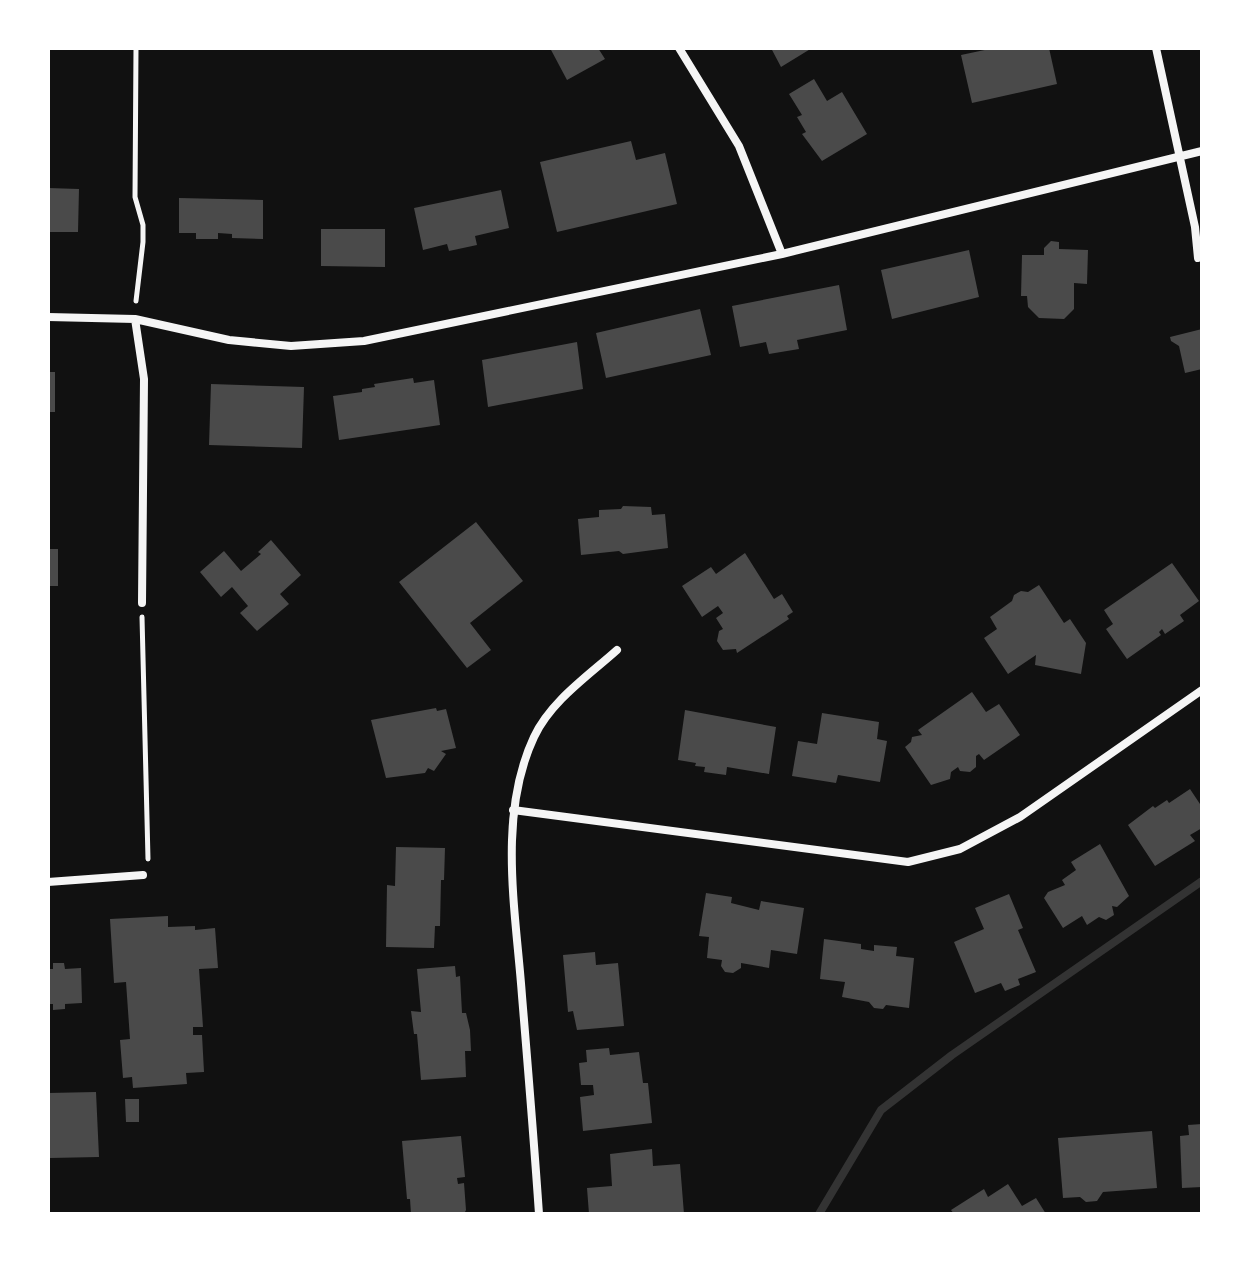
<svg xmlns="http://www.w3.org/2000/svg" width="1250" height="1262" viewBox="0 0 1250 1262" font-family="'Space Grotesk',sans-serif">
	<rect width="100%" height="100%" fill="#111"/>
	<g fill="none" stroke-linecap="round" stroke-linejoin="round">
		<path stroke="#333" stroke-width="8" d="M819,1214L881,1110L952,1055L1202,881"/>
	</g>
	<path fill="#4a4a4a" d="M550,48H598L605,59L567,80Z
		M771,48H812L781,67Z
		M994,48H1049L1057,84L972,103L961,55Z
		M814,79L827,101L842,92L867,134L822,161L802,134L806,132L797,117L802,115L789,94Z
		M631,141L636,160L665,153L677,204L557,232L540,162Z
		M48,188L79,189L78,232H48Z
		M501,190L509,228L475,236L477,245L449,251L447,244L423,250L414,208Z
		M179,198L263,200V239L232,238V234L218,233V239H196V233H179Z
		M321,229H385V267L321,266Z
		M1051,241L1059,242V249L1088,250L1087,284L1074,283V309L1064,319L1039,318L1028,307L1027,296H1021L1022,255H1044V248Z
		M969,250L979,297L892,319L881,270Z
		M839,285L847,330L797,340L799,349L769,354L766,342L740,347L732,306Z
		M700,309L711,355L606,378L596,333Z
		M1202,329V369L1185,373L1179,346L1171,341L1170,337Z
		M577,342L583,389L488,407L482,360Z
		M48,372H55V412H48Z
		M413,378L414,383L434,380L440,425L339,440L333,396L362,392V389L375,387L374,384Z
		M211,384L304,387L302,448L209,445Z
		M623,506L651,507L652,515L665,514L668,548L623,554L619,551L581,555L578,519L599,517V510L621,509Z
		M476,522L523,581L470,623L491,650L467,668L399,582Z
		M271,540L301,575L280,594L289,604L257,631L240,613L248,606L232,587L221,597L200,572L224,551L241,571L261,554L258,552Z
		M48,549H58V586H48Z
		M745,553L774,599L782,594L793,612L787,616L789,619L737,653L736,649L723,650L717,641L719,631L723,629L716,618L723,613L718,606L702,617L682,586L711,567L716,574Z
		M1172,563L1199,601L1180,615L1184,621L1165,634L1162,629L1159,632L1161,635L1127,659L1106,629L1113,624L1104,610Z
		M1039,585L1064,623L1070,619L1086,643L1081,674L1035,665L1036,655L1008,674L984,638L997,629L990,617L1012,601L1014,595L1021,591L1028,592Z
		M972,692L986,712L999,704L1020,735L984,760L979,754L976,756V767L970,772L960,771L958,767L951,772L950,779L931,785L905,747L911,742L912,737L922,735L918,730Z
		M436,708L437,711L446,709L456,748L441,751L446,754L434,771L428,768L425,773L386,778L371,720Z
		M685,710L776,727L769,774L727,767L726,775L704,772L705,767L695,766L696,763L678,760Z
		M822,713L879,722L877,739L887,741L880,782L838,775L836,783L792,776L798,741L817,744Z
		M1190,789L1202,807V828L1190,835L1195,841L1155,866L1128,825L1153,806L1155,808L1167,800L1169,803Z
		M1100,844L1129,896L1117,907L1112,906L1114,915L1106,920L1099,917L1087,925L1082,916L1063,928L1044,898L1048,892L1065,885L1062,880L1076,870L1071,862Z
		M396,847L445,848L444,880H441L440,926H435L434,948L386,947L387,885L395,886Z
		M706,893L732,897L731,903L759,910L761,901L804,908L797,954L771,950L769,968L741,963V968L733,973L725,972L721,966L722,960L707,958L709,937L699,936Z
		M1009,894L1023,928L1018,930L1036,972L1018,979L1020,985L1005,991L1001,983L975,993L954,942L984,929L975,908Z
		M168,916V927L195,926V930L215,928L218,968L199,969L203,1027H193V1035H202L204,1072L186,1073L187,1084L133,1088L132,1077L123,1078L120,1040L130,1039L126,982L114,983L110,919Z
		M824,939L861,944V949L874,951V945L897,947L896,956L914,958L909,1008L886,1005L883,1009L874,1008L869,1002L842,997L845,982L820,979Z
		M595,952L596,965L618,963L624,1026L577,1030L573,1011L568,1012L563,955Z
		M53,963H64L65,969L81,968L82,1003L65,1004V1009L53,1010V1004H48V969H53Z
		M455,966L456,977L460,976L462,1013H466L470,1030L471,1051H465L466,1077L421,1080L417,1034H414L411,1011L421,1012L417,969Z
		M609,1048L610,1055L639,1052L643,1083H648L652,1123L583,1131L580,1097L594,1095L593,1085H581L579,1063L587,1062L586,1050Z
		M96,1092L99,1157L50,1158L48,1093Z
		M125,1099H139V1122H126Z
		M1202,1124V1187L1182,1188L1180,1136L1189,1135L1188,1125Z
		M1152,1131L1157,1188L1103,1192L1097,1201L1086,1202L1080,1197L1063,1198L1058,1138Z
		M461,1136L465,1177L457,1178L458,1184L464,1183L466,1210L464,1214H411L410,1199H407L402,1141Z
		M652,1149L653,1166L680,1164L684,1214H675V1212L589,1214L587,1188L612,1186L610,1154Z
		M1008,1184L1022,1206L1036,1198L1046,1214H954L951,1210L984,1189L988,1197Z"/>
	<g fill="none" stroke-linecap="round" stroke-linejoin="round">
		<path stroke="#f5f5f5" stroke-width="5" d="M136,301L143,242V225L135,197L136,48
			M142,617L148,859"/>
		<path stroke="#f5f5f5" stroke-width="8" d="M679,48L739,146L782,254
			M1156,48L1195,227L1198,258
			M48,317L135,319L229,340L291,346L364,341L782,254L1202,151
			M135,319L144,379L142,603
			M513,810L908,862L960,849L1020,817L1202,690
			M48,882L143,875
			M539,1214C534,1141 528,1068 522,996C516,912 497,816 534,737C551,701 588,676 617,650"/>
	</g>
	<rect width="1250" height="1262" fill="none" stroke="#ffffff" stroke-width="100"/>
</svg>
